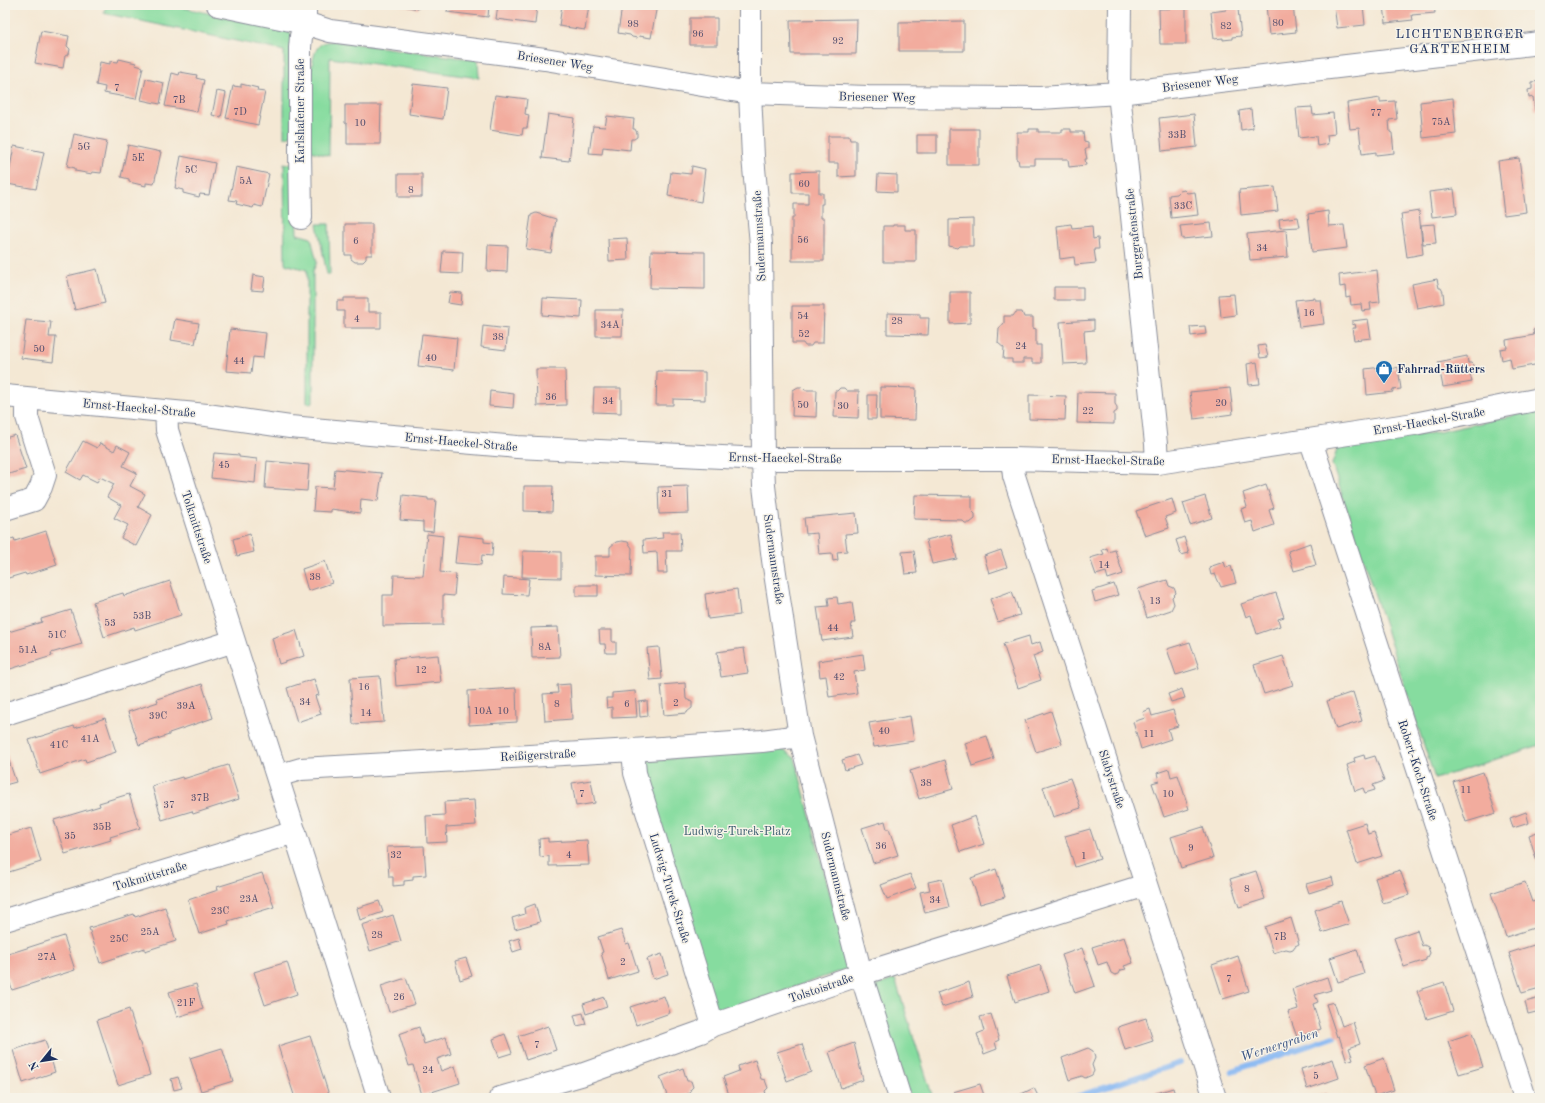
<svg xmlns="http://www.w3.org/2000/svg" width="1545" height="1103" viewBox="0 0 1545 1103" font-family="'Old Standard TT',serif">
	<rect width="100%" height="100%" fill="#f7f3e8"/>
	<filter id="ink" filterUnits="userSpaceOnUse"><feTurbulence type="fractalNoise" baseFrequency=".025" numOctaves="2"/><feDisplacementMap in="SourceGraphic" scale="8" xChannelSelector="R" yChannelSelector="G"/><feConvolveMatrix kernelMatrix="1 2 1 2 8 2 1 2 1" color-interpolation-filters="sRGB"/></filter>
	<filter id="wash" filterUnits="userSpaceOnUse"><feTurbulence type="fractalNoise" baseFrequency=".012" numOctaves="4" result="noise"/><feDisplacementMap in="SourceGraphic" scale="16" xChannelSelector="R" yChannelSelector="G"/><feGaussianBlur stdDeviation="0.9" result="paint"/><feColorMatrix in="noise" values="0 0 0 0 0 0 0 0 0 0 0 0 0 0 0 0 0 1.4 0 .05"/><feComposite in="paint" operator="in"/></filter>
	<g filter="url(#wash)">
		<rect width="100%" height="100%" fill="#f4e8d4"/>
		<path fill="#86dc9f" stroke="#50867e" d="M107,5H171L289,31L294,41L292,135L284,138V51L103,13Z
			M333,41L478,60L479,78L330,58L329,156L307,150C308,131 307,57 319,46C322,42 328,42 333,41Z
			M284,163L294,165L297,234L311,238L317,262L313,271V403H307V270L285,264Z
			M317,224H329L330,275L327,274Z
			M1540,410V745L1435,779L1332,464L1338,447L1439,432Z
			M780,748L795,758L849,968L716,1015L639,762Z
			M895,979L933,1098H910L874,987Z"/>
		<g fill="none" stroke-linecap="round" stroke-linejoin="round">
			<path stroke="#87b8f3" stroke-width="6" d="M1232,1071L1334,1037
				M1073,1098L1180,1063"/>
		</g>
		<g id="blocks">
			<path fill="#f2ac9e" d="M399,5H419L418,9Z
				M448,5H489L488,17L447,12Z
				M498,5H537L535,24L496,19Z
				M562,5H589L585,30L559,26Z
				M640,5H657L651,38L639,36L637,38L632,37L630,35L618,33L622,6L639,8Z
				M1266,5H1293L1296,32L1269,35Z
				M1334,5H1363L1365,25L1337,28Z
				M1384,5H1434L1435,13L1412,15L1413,20L1386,23Z
				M1234,7L1238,9L1241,36L1232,37V39L1223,40V38L1214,39L1211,12L1226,10L1227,8Z
				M1186,8V44H1160L1159,9Z
				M690,18H717V45H690Z
				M857,19L856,54H791L790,20Z
				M964,21V51H899V22Z
				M41,31L69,36L67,46L70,49L69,54L65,56L63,68L35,63Z
				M119,59L136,63L135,65L143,67L136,99L104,93L105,87L96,85L100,62L110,64V61L118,62Z
				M180,72L197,75L196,78L204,80L197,112L165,106L172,73L179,75Z
				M146,79L164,83L160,104L141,100Z
				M1540,81V109L1535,110L1533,97L1529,98L1528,90L1532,89V82Z
				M241,84L258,88L257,91L265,92L258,125L226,118L233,86L241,87Z
				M413,84L447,88L443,119L409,114Z
				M217,91L226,93L221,117L212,115Z
				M495,95L527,99L525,114L529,115L527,128H523L522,135L490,130Z
				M1380,98V102L1395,101L1397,119L1389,120L1390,132L1392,133L1394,153L1376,155V152L1362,154L1359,128L1350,129L1347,103Z
				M1453,98L1456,134L1423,138L1420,102Z
				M345,105H381L380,144H347V124L345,123Z
				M1312,107L1313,115L1333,113L1335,134L1327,135L1328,144L1317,146L1316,136L1299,138L1296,108Z
				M1251,109L1253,128L1241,130L1239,111Z
				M548,114L574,118L569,161L542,158Z
				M1194,114L1197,147L1162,151L1159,118Z
				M607,116L634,119L633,129H635L637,133V137L634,139H631L630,150L603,147L602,154L589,153L593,126L605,127Z
				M949,129H979V165H949Z
				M1029,129H1038V132H1062V129H1071V132H1083L1084,141L1088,142V148L1085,150L1087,159H1085L1086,165L1069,167L1068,159H1035V165H1019L1018,159H1017V132H1029Z
				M74,134L107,141L101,173L92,172V174L75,171V168L67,166Z
				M917,135H937V153H917Z
				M828,136H849L850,140H856V176L838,177V163H828Z
				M128,145L161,152L154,184L146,183V186L129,182V179L121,177Z
				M14,146L44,152L36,189L7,184Z
				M181,156L215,163L209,195L200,194L199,197L183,193V190L175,188Z
				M1519,158L1526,212L1504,215L1498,161Z
				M692,166L705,169L701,202L668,196L671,172L691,174Z
				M236,167L269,174L262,207L254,205L253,208L236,204L237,201L229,200Z
				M819,171V193H823V204H821V218H824V261H792V218H794V204H808V193H792V172Z
				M398,174H422V197H398Z
				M878,174L897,175V192L877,191Z
				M1275,187L1278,211L1241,215L1239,190Z
				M1454,189L1457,214L1432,217L1429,192Z
				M1184,190L1187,193L1195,192L1198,215L1171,218L1169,195L1177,194L1180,191Z
				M1328,211L1329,226L1344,225L1347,248L1312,252L1308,214Z
				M1419,211L1423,254L1407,257L1401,214Z
				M536,213L556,219L551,253L526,249L531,215Z
				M1298,217L1300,227L1280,228L1279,219Z
				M973,219V246H960L958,248L949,246V220Z
				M1211,223L1213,236L1182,239L1180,226Z
				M345,224H372V255H366V259L363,262H355L351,259V255H345Z
				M1071,224L1072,228L1092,226L1093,239L1098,238L1099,249H1094L1096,263L1075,265L1074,257L1060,259L1057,226Z
				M1434,224L1436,243L1423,244L1421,225Z
				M893,225H905V230H916V262H883V226H893Z
				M1286,230L1288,257L1250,260L1247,234Z
				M627,238L628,260L609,261L608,239Z
				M488,245L508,246L507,272L487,271Z
				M443,251L463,252L462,274L441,273Z
				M651,251L705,252V289L650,288Z
				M97,269L105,303L75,310L67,276Z
				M1377,270L1380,302L1370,303L1371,310L1362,311L1361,304L1351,305L1350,297L1346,298L1345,286L1340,287L1339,275Z
				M253,275L265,277L263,291L251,290Z
				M1437,279L1439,288H1441L1443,292L1444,303L1417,308L1412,284Z
				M1054,287H1083V300H1054Z
				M450,292L462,293L461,305L448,303Z
				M950,292H970V323L950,324Z
				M1234,294L1236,315L1221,317L1219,295Z
				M344,298H368V312H381V328H344V311H337V301H344Z
				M543,298L582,300L581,318L542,315Z
				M1315,298V300H1321L1324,324L1299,327L1295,300Z
				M792,306H824L823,343H813L811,346H805L803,343H792Z
				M596,310H623L622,336H596Z
				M1016,312H1022L1024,317H1033V328L1036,329V345H1041V363H1032V359H1023V363H1012V359H1003L1004,348L998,343L999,329L1004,323V316H1013Z
				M887,313L920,314V318H929L928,335L887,334Z
				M175,319L199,323L195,344L171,340Z
				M1368,319L1371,338L1354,340L1352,328H1356L1355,324L1352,325V321Z
				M26,320L51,322L49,337H56L53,362L21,358Z
				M1094,320V330L1084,331L1086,363L1063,364L1060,322Z
				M483,326L508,329L506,350L481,347Z
				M1205,326L1206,334L1191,336L1190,327Z
				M1540,328V351H1538L1540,364L1512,369L1510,358L1502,360L1500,349L1507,348L1506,340L1534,335L1533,330Z
				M230,329L266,333L263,358L253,357L251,373L226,371Z
				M422,334L457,338L454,370L418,366Z
				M1265,345L1268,357L1260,358L1258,346Z
				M1467,356L1468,363H1471L1474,366V371L1470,374L1472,382L1443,387L1438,362Z
				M1257,362L1260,384L1249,385L1247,364Z
				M1390,366L1391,369L1398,367L1401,389L1392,390L1393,392L1367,395L1365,369Z
				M536,369H565L566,405L537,406Z
				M657,371L705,372V400L673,399V405H656Z
				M798,387H802L805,390H817L816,417L792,416L793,390Z
				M880,387L916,388L915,420L880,419Z
				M594,388H621V413L593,412Z
				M840,388H844L847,391H859L858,418L834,417L835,391H837Z
				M1230,388L1233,414L1194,419L1190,392Z
				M490,391L514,394L513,408L489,406Z
				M1078,392L1115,393V404L1117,407V411L1114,413V424L1077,423Z
				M868,395H877L876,419H868Z
				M1029,395L1066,396L1065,420L1029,419Z
				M15,435L26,469L5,475V438Z
				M83,441L97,448L100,443L114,451L117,445L130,452L123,466L137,473L130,486L145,494L138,507L152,515L136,546L121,538L128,525L114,518L121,505L107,497L114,484L100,477L97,482L83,475L80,480L66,472Z
				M214,453L239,455V457L257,459L255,483L211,478Z
				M267,461L309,465L307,491L265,488Z
				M335,469L382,473L378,501L361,499L360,513L331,509V512L313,511L315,487L333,488Z
				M1266,485L1274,508L1269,510L1274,525L1255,532L1252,521L1245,523L1241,509L1247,507L1243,493Z
				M524,486H553L552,512L524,511Z
				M688,486L689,513L659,514L658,487Z
				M403,495L428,498V500H436L433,532L423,531V522L400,520Z
				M915,495L972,496V511L975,514V519L970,523H965L962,520L914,519Z
				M1205,496L1212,518L1190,525L1183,503Z
				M1172,499L1176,513L1165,517L1169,528L1145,536L1136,511Z
				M856,513L858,533L845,534L847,551L837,552L838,560L833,561L832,553L819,554L817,533L806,534L804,518Z
				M46,531L57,565L26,575L25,573L5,579V541L14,538L15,541Z
				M662,532H680L681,551H666L667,573H658L657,552L644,553L643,540L663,538Z
				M250,534L254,552L237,556L233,539Z
				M427,534L443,536L440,572L456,574L454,596L443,595V625L383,626V595H393L394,575L423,576Z
				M951,534L957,559L932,564L926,540Z
				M458,535L484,538V542L493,543L492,556L482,555L481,565L455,563Z
				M1184,537L1189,553L1181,555L1176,540Z
				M622,541L628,542L632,548L631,576L595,575V556H610V547L616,542Z
				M1310,543L1316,565L1294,571L1288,551Z
				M1107,548L1108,552L1115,550L1123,574L1108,579L1106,572L1096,575L1090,558L1104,554L1102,550Z
				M1001,550L1007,567L989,573L984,556Z
				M523,551L561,552V578L522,577Z
				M914,551L917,573L905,574L902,552Z
				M325,561L332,583L308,591L302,569Z
				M1224,562L1226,568L1231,566L1236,583L1221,587L1215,574L1211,575L1209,567Z
				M504,577L529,579L527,595L503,594Z
				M1167,580L1169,586L1174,588L1176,593L1172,597L1174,604L1171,610L1147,618L1138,589Z
				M170,581L181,615L135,630L134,627L104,637L93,602L123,593L124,596Z
				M1114,584L1118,595L1095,602L1092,591Z
				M576,585H598V596H576Z
				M737,589L740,615L708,619L705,594Z
				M1012,591L1020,615L998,622L990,599Z
				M1276,593L1284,617L1278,619L1280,626L1257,634L1251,615L1246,617L1241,604Z
				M837,597L838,604L852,602L855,623H851L853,637L822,641L817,607L829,606L828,598Z
				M71,610L82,644L51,653L52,656L7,670L5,665V633L42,622L41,619Z
				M558,627L560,657L532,658L531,628Z
				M296,630L304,656L279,664L272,638Z
				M599,630H612V642H616V653H606L605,644H600Z
				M1029,636L1031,645L1040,642L1043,652L1033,656L1041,680L1018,688L1003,644Z
				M1190,642L1199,668L1176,675L1167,649Z
				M659,647L662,679L650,680L647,648Z
				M744,648L748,673L721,677L717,652Z
				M863,654L865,670L854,672L857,693L829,697L826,676L820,677L818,661Z
				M438,655L441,682L396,686L394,659Z
				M1283,656L1293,685L1264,694L1254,665Z
				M380,676L384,722L353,724L350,678Z
				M314,679L319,695L315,696L321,714L297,722L287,688Z
				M685,683L686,699L692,702V708L687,712V713L664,715L661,685Z
				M202,684L213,718L169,733V735L139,745L128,712L158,702L157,699Z
				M570,684L572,719L545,721L543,694L558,693L557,685Z
				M516,688L517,722L469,725L468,691Z
				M1182,689L1185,698L1171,702L1168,694Z
				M635,691L637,717L612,718V707L607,708L606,698H612V693Z
				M1353,692L1362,721L1336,729L1327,701Z
				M647,701L648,716L640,717L639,702Z
				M1150,709L1152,716L1173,710L1178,726L1168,729L1171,739L1141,749L1133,722L1145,718L1143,712Z
				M1051,711L1062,744L1036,752L1025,720Z
				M910,716L914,741L874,747L869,723Z
				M105,718L116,752L86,762L85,759L40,774L29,740L74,726L75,728Z
				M987,736L994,759L972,766L965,743Z
				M5,749L16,782L5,785Z
				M857,755L861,765L845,770L842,760Z
				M1364,755L1365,759L1375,756L1384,781L1373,785L1375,790L1365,793L1363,788L1355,791L1347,765L1355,762L1354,758Z
				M945,760L953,789L919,799L910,771Z
				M228,765L239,799L193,814L192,811L162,820L152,786L182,777L183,779Z
				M1169,769L1171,777L1178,775L1189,809L1164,817L1152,783L1159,781L1157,773Z
				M1483,772L1496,813L1466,822L1453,782Z
				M1070,778L1081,808L1053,817L1043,787Z
				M591,780L595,803L576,806L572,783Z
				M129,794L140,828L110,837L111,840L65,854L54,820L100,806L99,803Z
				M474,800L476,825L446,827L447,842L427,843L426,816L445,815L444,802Z
				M1526,812L1529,823L1513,828L1510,818Z
				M975,816L984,844L960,852L951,825Z
				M885,821L887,829H889L898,855L873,863L862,828Z
				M1365,823L1368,834L1374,832L1382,856L1357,864L1346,829Z
				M1203,827L1213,858L1181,868L1171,837Z
				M31,828L41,862L9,872L5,858V836Z
				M1090,829L1100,859L1075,867L1065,836Z
				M1540,831V861L1537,862L1529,835Z
				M548,838V842L587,840L589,865L549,866V856L540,857L539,839Z
				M424,846L426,875L413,876V880L404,881V885L393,886V877H389L387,847Z
				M996,869L1005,897L980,904L971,878Z
				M1400,870L1409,895L1383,903L1375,878Z
				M1256,871L1265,899L1239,907L1230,879Z
				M262,873L274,907L228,921L229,924L199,934L188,900L218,890L217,887Z
				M910,874L916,888L887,899L881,885Z
				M1332,877L1334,885L1309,893L1306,884Z
				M942,879L949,907L925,913L920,892L930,890L928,882Z
				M1525,882L1532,902L1539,900L1540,926L1506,937L1491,893Z
				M379,901L383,912L360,920L357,908Z
				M1341,901L1349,924L1322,933L1315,910Z
				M535,904L540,922L515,929L512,918L525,914L524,908Z
				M165,907L176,941L145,951V948L100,963L89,928L134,914L135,917Z
				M393,915L401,941L370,951L362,925Z
				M1291,918L1299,944L1295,946L1293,949L1290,950L1286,949L1273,953L1265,927Z
				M621,930L626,944L629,943L638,971L609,980L601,953L603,952L598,937Z
				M1417,930L1422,946L1424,945L1428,947L1430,953L1428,957L1426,958V960L1404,967L1394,938Z
				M64,936L75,970L12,990L5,969V955Z
				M1124,937L1133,963L1124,966L1126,969L1121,970L1119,974L1115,975L1111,973L1107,962L1098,965L1092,947Z
				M519,938L522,949L513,952L509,941Z
				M1540,943V988L1522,993L1509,953Z
				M1082,948L1095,986L1075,993L1062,955Z
				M1357,949L1364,974L1338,982L1330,958Z
				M662,954L668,974L653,979L647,959Z
				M1238,956L1249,991L1223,999L1212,965Z
				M466,958L472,976L460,980L455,961Z
				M287,962L297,994L265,1005L254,972Z
				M1040,965L1049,991L1015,1002L1007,976Z
				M1327,977L1331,990L1315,995L1318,1002L1313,1004L1321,1029L1297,1037L1288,1012L1298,1009L1292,989Z
				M406,978L415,1004L389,1012L381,986Z
				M969,982L973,997L942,1007L937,993Z
				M1444,982L1453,1011L1427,1019L1417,991Z
				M196,984L203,1009L177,1017L169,992Z
				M664,996L670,1013L636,1025L630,1007Z
				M604,997L607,1007L586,1014L583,1004Z
				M1540,998V1011L1528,1014L1525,1002Z
				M1334,1002L1342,1026L1353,1022L1360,1044L1349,1048L1353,1059L1347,1061L1339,1036L1337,1037L1326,1004Z
				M129,1009L150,1075L118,1085L97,1020Z
				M583,1013L586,1024L577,1026L574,1015Z
				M991,1014L999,1040L995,1042L997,1049L984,1054L977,1034L984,1031L980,1017Z
				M1146,1018L1153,1041L1125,1050L1118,1027Z
				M548,1026L556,1050L526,1060L518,1036Z
				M419,1027L424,1044L446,1037L451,1054L437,1059L441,1071L455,1066L460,1083L422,1095L413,1065L409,1066L399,1034Z
				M1472,1033L1483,1067L1459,1074L1448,1041Z
				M505,1034L512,1053L499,1057L493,1039Z
				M310,1036L330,1098H295L278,1046Z
				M45,1040L55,1072L23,1083L13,1050Z
				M854,1043L863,1080L841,1088L829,1052Z
				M802,1044L811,1072L787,1081L777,1052Z
				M222,1048L233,1081L201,1091L190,1058Z
				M1088,1048L1093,1051L1095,1058L1092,1065L1094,1071L1092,1075L1085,1078L1082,1076L1069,1080L1062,1058Z
				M1384,1058L1394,1090L1375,1096L1365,1065Z
				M1333,1059L1339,1078L1307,1089L1301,1069Z
				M755,1060L761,1079L765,1080L768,1088L765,1091L766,1094L753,1098H730L723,1077L739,1071L738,1066Z
				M683,1068L687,1081H691L693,1087L690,1090L691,1093L676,1098H668L660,1077Z
				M178,1077L182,1088L174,1090L171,1079Z
				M980,1084L985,1098H955L953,1092Z
				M1034,1088L1039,1098H1015V1097Z
				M1173,1088L1176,1098H1148L1147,1096Z
				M1326,1093L1328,1098H1311Z"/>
		</g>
	</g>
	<g filter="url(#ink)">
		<use href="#blocks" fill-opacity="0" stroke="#888c99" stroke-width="1"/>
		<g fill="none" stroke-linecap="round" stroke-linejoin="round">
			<defs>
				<path id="minor" d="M218,5L305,23L330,31L545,59L750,93L868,97L1040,98L1119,93L1540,43
					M750,5V93L753,157L761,244L763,459L764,486L773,560L800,736L861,974L900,1098
					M1120,5L1119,93L1156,444L1157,463
					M301,218L300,150V48L301,36L305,23V5
					M5,396L207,415L290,427L517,447L763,459H1012L1157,463L1414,424L1540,399
					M166,411L167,430L379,1098
					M1311,441L1525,1098
					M1012,459L1014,476L1215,1098
					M5,509L34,500L41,487L45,475L27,417V398
					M5,714L234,641
					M633,750L635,773L713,1025
					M277,776L301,769L633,750L762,741L800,736
					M5,920L295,832
					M500,1098L581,1075L701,1032L713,1025L861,974L1146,885"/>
			</defs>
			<use href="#minor" stroke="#888c99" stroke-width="24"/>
			<use href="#minor" stroke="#fff" stroke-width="22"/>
		</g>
	</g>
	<defs>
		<symbol id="shop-pin" viewBox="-11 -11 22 30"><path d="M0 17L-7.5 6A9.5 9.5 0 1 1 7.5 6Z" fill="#1f6fb2" stroke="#f7f3e8"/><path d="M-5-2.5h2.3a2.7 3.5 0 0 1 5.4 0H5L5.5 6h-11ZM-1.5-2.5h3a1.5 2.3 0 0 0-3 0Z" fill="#fff"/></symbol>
	</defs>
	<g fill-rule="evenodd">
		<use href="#shop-pin" x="1374" y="359" width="20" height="27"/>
	</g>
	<g text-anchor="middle" stroke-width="3" stroke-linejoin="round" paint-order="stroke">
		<g font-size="10" fill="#514e6e">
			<text x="1278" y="26">80</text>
			<text x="633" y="27">98</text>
			<text x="1226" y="29">82</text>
			<text x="698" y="37">96</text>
			<text x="838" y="44">92</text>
			<text x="117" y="91">7</text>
			<text x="179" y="103">7B</text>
			<text x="240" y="115">7D</text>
			<text x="1376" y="116">77</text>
			<text x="1441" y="125">75A</text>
			<text x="360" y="126">10</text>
			<text x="1177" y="138">33B</text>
			<text x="84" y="150">5G</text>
			<text x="138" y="161">5E</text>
			<text x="191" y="173">5C</text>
			<text x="246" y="184">5A</text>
			<text x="804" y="187">60</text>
			<text x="411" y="193">8</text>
			<text x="1183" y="209">33C</text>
			<text x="803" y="243">56</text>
			<text x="356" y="244">6</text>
			<text x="1262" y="251">34</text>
			<text x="1309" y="316">16</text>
			<text x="803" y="319">54</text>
			<text x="357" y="322">4</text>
			<text x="897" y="324">28</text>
			<text x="610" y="328">34A</text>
			<text x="804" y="337">52</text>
			<text x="498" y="340">38</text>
			<text x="1021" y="349">24</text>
			<text x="39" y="352">50</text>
			<text x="431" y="361">40</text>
			<text x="239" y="364">44</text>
			<text x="551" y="400">36</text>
			<text x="608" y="404">34</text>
			<text x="1221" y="406">20</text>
			<text x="803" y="408">50</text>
			<text x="843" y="409">30</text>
			<text x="1088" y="414">22</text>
			<text x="224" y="468">45</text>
			<text x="667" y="497">31</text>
			<text x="1104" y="568">14</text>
			<text x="315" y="580">38</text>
			<text x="1155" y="604">13</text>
			<text x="142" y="619">53B</text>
			<text x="110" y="626">53</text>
			<text x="833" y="631">44</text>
			<text x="57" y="638">51C</text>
			<text x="545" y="650">8A</text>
			<text x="28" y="653">51A</text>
			<text x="421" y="673">12</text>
			<text x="839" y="680">42</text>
			<text x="364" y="690">16</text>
			<text x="305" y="705">34</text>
			<text x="676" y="706">2</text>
			<text x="557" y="707">8</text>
			<text x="627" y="707">6</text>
			<text x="186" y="709">39A</text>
			<text x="483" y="714">10A</text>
			<text x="503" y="714">10</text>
			<text x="366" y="716">14</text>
			<text x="158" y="719">39C</text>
			<text x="884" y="734">40</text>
			<text x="1149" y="737">11</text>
			<text x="90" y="742">41A</text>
			<text x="59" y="748">41C</text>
			<text x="926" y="786">38</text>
			<text x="1466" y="793">11</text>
			<text x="582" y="797">7</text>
			<text x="1168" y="797">10</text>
			<text x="200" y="801">37B</text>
			<text x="169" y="808">37</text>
			<text x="102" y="830">35B</text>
			<text x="70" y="839">35</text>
			<text x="881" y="849">36</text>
			<text x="1191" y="851">9</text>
			<text x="396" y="858">32</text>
			<text x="569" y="858">4</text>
			<text x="1084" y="859">1</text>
			<text x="1247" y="892">8</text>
			<text x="249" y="902">23A</text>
			<text x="935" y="903">34</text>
			<text x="220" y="914">23C</text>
			<text x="150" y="935">25A</text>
			<text x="377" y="938">28</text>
			<text x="1280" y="940">7B</text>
			<text x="119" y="942">25C</text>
			<text x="47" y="960">27A</text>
			<text x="623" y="965">2</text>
			<text x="1229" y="982">7</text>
			<text x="399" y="1000">26</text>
			<text x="186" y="1006">21F</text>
			<text x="537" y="1048">7</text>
			<text x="428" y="1073">24</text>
			<text x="1316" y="1079">5</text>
		</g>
		<g font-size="12" fill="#1b2f5e" stroke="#f7f3e8">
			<text transform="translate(555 61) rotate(9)" y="4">Briesener Weg</text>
			<text transform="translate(1200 83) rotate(-7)" y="4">Briesener Weg</text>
			<text transform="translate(877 97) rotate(1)" y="4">Briesener Weg</text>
			<text transform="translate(300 111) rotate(-90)" y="4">Karlshafener Straße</text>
			<text transform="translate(1134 234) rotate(-96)" y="4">Burggrafenstraße</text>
			<text transform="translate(759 236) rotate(-93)" y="4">Sudermannstraße</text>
			<text transform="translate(139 408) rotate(5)" y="4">Ernst-Haeckel-Straße</text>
			<text transform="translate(1429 421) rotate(-10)" y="4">Ernst-Haeckel-Straße</text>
			<text transform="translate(461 442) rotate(5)" y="4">Ernst-Haeckel-Straße</text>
			<text transform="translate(785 458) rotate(1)" y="4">Ernst-Haeckel-Straße</text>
			<text transform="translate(1108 460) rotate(1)" y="4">Ernst-Haeckel-Straße</text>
			<text transform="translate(197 527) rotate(72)" y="4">Tolkmittstraße</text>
			<text transform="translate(774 559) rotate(82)" y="4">Sudermannstraße</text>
			<text transform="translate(538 755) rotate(-3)" y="4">Reißigerstraße</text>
			<text transform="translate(1418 770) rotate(72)" y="4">Robert-Koch-Straße</text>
			<text transform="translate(1112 779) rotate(72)" y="4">Slabystraße</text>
			<text transform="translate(150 876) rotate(-17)" y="4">Tolkmittstraße</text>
			<text transform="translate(836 876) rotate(76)" y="4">Sudermannstraße</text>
			<text transform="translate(670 888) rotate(73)" y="4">Ludwig-Turek-Straße</text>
			<text transform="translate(821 988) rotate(-19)" y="4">Tolstoistraße</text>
		</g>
		<g font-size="12" font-weight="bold" fill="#1b2f5e" stroke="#f7f3e8" text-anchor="start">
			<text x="1397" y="373">Fahrrad-Rütters</text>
		</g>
		<g font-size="12" fill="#365a6e" stroke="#f7f3e8">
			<text x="737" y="835">Ludwig-Turek-Platz</text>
		</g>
		<g font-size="13" letter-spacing="1" fill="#1b2f5e" stroke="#f7f3e8">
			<text x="1460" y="38">LICHTENBERGER<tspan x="1460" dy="15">GARTENHEIM</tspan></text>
		</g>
		<g font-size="13" font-style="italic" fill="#365183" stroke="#f7f3e8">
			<text transform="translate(1279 1044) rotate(-18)" y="5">Wernergraben</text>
		</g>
	</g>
	<rect width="1545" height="1103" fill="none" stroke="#f7f3e8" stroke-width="20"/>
	<g transform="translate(42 1061) rotate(240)" stroke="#f7f3e8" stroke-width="3" paint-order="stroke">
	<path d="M0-3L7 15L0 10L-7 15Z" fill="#1b2f5e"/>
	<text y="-6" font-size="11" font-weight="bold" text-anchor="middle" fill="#1b2f5e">N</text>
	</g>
</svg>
